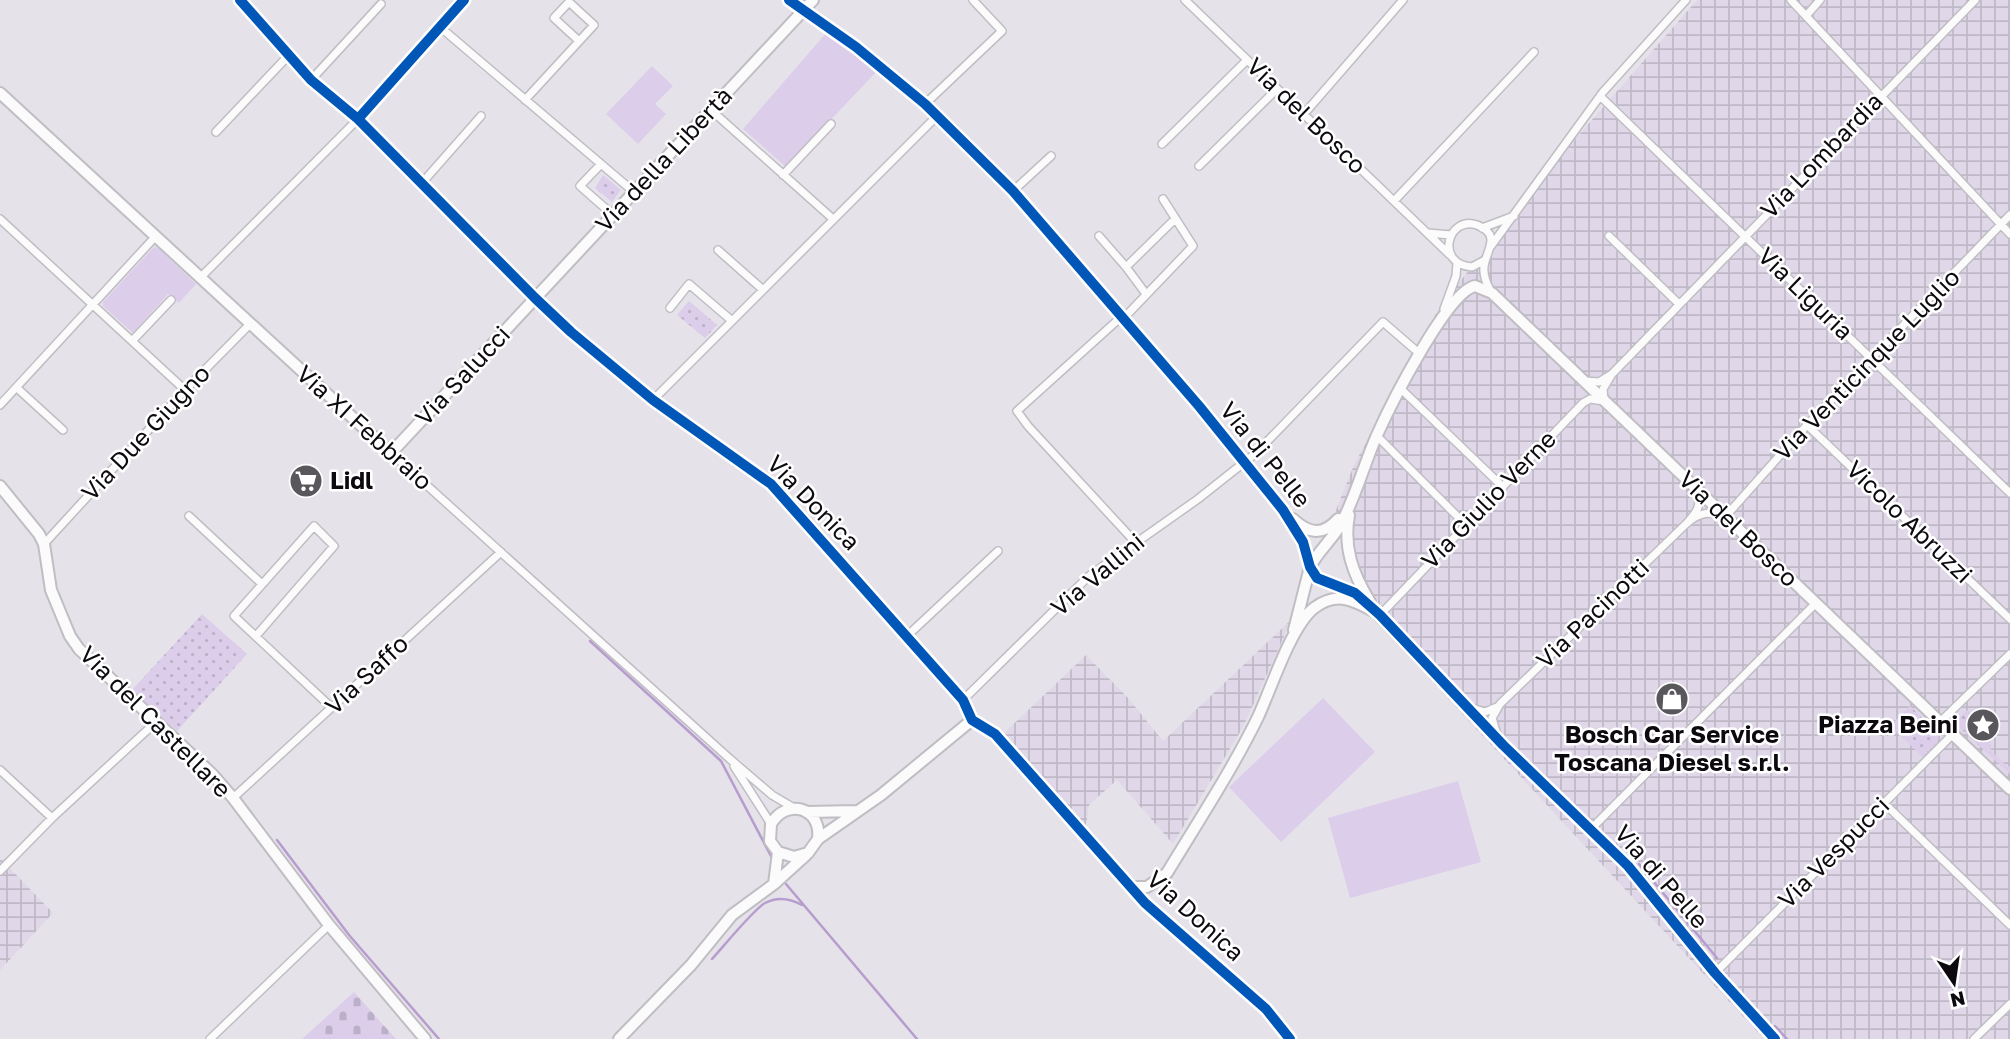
<svg xmlns="http://www.w3.org/2000/svg" width="2010" height="1039" viewBox="0 0 2010 1039" font-family="'Golos Text',sans-serif">
	<defs>
		<pattern id="industrial-grid" width="8" height="8" patternUnits="userSpaceOnUse" patternTransform="scale(1.75)"><rect width="8" height="8" fill="#e0d8e8"/><path d="M0 4h8M4 0v8" fill="none" stroke="#bfb8c6"/></pattern>
		<pattern id="cemetery-stones" width="16" height="16" patternUnits="userSpaceOnUse" patternTransform="scale(1.75)"><rect width="16" height="16" fill="#dccdeb"/><path d="M2 7V4a2 2 0 0 1 4 0v3zM10 15v-3a2 2 0 0 1 4 0v3z" fill="#bcafc8"/></pattern>
		<pattern id="park-dots" width="8" height="8" patternUnits="userSpaceOnUse" patternTransform="scale(1.75)"><rect width="8" height="8" fill="#dccdeb"/><path d="M2 2h.1M6 6h.1" fill="none" stroke="#bcafc8" stroke-width="1.8" stroke-linecap="round"/></pattern>
	</defs>
	<rect width="100%" height="100%" fill="#e6e2ea"/>
	<path fill="url(#industrial-grid)" d="M1697,0H2010V1039H1764L1364,608L1336,510L1354,465L1440,306L1576,138Z
		M1292,619L1243,727L1173,844L1117,780L1089,805L1086,827L1003,734L1086,655L1128,698L1163,741Z
		M1,859L53,913L0,970V860Z"/>
	<path fill="#dccdeb" d="M827,32L877,71L786,167L743,129Z
		M652,66L673,86L655,104L666,114L638,144L606,114Z
		M154,247L158,248L196,284L179,303L168,294L133,333L103,306V302Z
		M1323,698L1375,752L1281,842L1229,787Z
		M1458,781L1481,862L1350,898L1328,818Z"/>
	<path fill="url(#cemetery-stones)" d="M354,992L396,1039H302Z"/>
	<path fill="url(#park-dots)" d="M603,175L621,190L612,202L595,188Z
		M689,301L717,325L705,338L677,315Z
		M202,614L247,654L177,731L132,690Z
		M1910,706L1939,734L1938,741L1923,757L1890,726Z
		M1967,710L1989,728L1991,751L2008,767L2010,766V774L1960,728L1957,719Z"/>
	<g fill="none" stroke-linecap="round" stroke-linejoin="round">
		<path stroke="#b69dce" stroke-width="2.5" d="M590,641L721,761L772,858
			M277,840L349,935L439,1039
			M1639,864L1717,958
			M786,884L917,1039
			M712,959C723,947 754,909 765,903C778,896 791,899 802,905
			M1775,1026L1787,1039"/>
		<defs>
			<path id="street" d="M1185,0L1450,255
				M1791,0L2010,234
				M1806,16L1820,0
				M440,27L634,192
				M311,80L381,4
				M1600,96L2010,493
				M525,100L594,25L569,2L554,18L579,41
				M925,104L1002,31L973,0
				M711,110L833,219
				M1304,114L1403,0
				M216,132L288,56
				M1162,144L1247,60
				M601,164L580,186L613,215
				M1199,166L1277,89
				M783,175L831,124
				M422,183L481,116
				M1013,191L1051,156
				M1394,201L1534,52
				M0,219L185,390
				M1482,228L1514,216
				M1428,233L1451,235
				M1099,236L1126,267
				M1609,236L1679,304
				M1491,246L1603,92L1686,0
				M718,250L762,289
				M1485,260L1472,267C1434,264 1448,215 1477,225C1503,235 1485,252 1484,267C1483,276 1487,284 1491,292
				M200,278L358,119L464,0
				M1146,294L1126,267L1175,219
				M670,308L689,284L731,320
				M1444,309L1456,276L1457,263
				M1120,318L1017,411L1028,426L1135,542
				M1122,320L1193,246L1163,199
				M133,340L171,300
				M1612,374L1975,0
				M1584,381L1599,382L1612,374L1603,389L1604,399
				M17,388L63,430
				M1401,389L1503,487
				M653,400L938,115
				M0,405L155,237
				M1807,425L2010,619
				M1377,436L1466,525
				M391,453L730,759L772,795L794,808
				M189,516L262,584
				M1687,523C1699,513 1710,510 1725,517L1807,425L2010,215
				M44,544L185,390L250,324
				M1380,615L1583,403L1590,399L1604,401
				M256,636L334,546L314,526L234,616L331,707
				M907,636L998,551
				M963,700L1089,576L1198,499L1256,453L1383,322L1420,354
				M1472,708L1485,712L1497,707
				M1941,721L2010,654
				M1497,735L1492,718L1500,704L1687,523C1696,513 1703,505 1696,492
				M734,766L771,824
				M0,770L52,818
				M233,798L501,552
				M1884,803L2010,925
				M1591,829L1816,603
				M0,871L52,818L156,722
				M1131,887L1171,927L1266,1009L1290,1039
				M1715,973L1953,734
				M210,1039L329,925
				M1974,1039L2010,1004"/>
			<path id="secondary" d="M240,0L311,80L358,119L535,298L571,332L653,400L771,484L963,700L972,720L995,734L1131,887H1147L1167,873C1198,822 1232,770 1258,717C1271,689 1291,626 1314,608C1338,590 1355,601 1377,613
				M789,0L856,47L925,104L1013,191L1199,406L1283,510L1303,542L1310,567L1317,578L1355,593L1361,599
				M0,93L391,453L813,0
				M0,486L39,534L44,544L51,590L70,636L79,649L213,775L233,798L329,925L425,1039
				M1349,515C1343,548 1353,574 1370,602
				M1293,519C1309,534 1323,536 1338,519
				M1373,609L1503,745L1628,866L1715,973L1775,1039
				M1294,630L1310,567C1318,551 1332,540 1341,524C1356,496 1364,464 1377,435C1390,406 1447,292 1475,286L1492,293L2010,789
				M806,812L858,811
				M818,839C822,808 787,797 771,824L770,841L778,852L794,857L808,853L818,839L881,795L972,720
				M774,884L778,852
				M619,1039L691,965L732,915L774,884L806,855"/>
		</defs>
		<use href="#street" stroke="#c0bdc3" stroke-width="10"/>
		<use href="#secondary" stroke="#c0bdc3" stroke-width="14"/>
		<use href="#street" stroke="#fbfbfc" stroke-width="7"/>
		<use href="#secondary" stroke="#fbfbfc" stroke-width="10"/>
		<defs>
			<path id="cycleway" d="M240,0L311,80L358,119L535,298L571,332L653,400L771,484L963,700L972,720L995,734L1145,903L1266,1009L1290,1039
				M789,0L856,47L925,104L1013,191L1199,406L1283,510L1303,542L1310,567L1317,578L1355,593L1380,615L1503,745L1628,866L1715,973L1775,1039
				M358,119L464,0"/>
		</defs>
		<use href="#cycleway" stroke="#fff" stroke-width="15"/>
		<use href="#cycleway" stroke="#0057b8" stroke-width="10"/>
	</g>
	<defs>
		<symbol id="supermarket-disc" viewBox="-11 -11 22 22"><circle r="9.5" fill="#59565c" stroke="#fff"/><path d="M-6-5.5h2.5l.6 2H6L4.5 2H-2.5L-4.4-4H-6ZM-1.5 3.2a1.3 1.3 0 1 0 .1 0ZM3 3.2a1.3 1.3 0 1 0 .1 0Z" fill="#fff"/></symbol>
		<symbol id="shop-disc" viewBox="-11 -11 22 22"><circle r="9.5" fill="#59565c" stroke="#fff"/><path d="M-5-2.5h2.3a2.7 3.5 0 0 1 5.4 0H5L5.5 6h-11ZM-1.5-2.5h3a1.5 2.3 0 0 0-3 0Z" fill="#fff"/></symbol>
		<symbol id="sight-disc" viewBox="-11 -11 22 22"><circle r="9.5" fill="#59565c" stroke="#fff"/><path d="M0-6L1.8-2.2L6-1.7L2.9 1.2L3.7 5.4L0 3.3L-3.7 5.4L-2.9 1.2L-6-1.7L-1.8-2.2Z" fill="#fff"/></symbol>
	</defs>
	<g fill-rule="evenodd">
		<use href="#supermarket-disc" x="287" y="462" width="38" height="38"/>
		<use href="#shop-disc" x="1653" y="680" width="38" height="38"/>
		<use href="#sight-disc" x="1964" y="706" width="38" height="38"/>
	</g>
	<g text-anchor="middle" stroke-width="5" stroke-linejoin="round" paint-order="stroke">
		<g font-size="24" fill="#0d0a0f" stroke="#fff">
			<text transform="translate(1306 116) rotate(44)" y="8">Via del Bosco</text>
			<text transform="translate(1822 156) rotate(-46)" y="8">Via Lombardia</text>
			<text transform="translate(664 160) rotate(-47)" y="8">Via della Libertà</text>
			<text transform="translate(1805 294) rotate(44)" y="8">Via Liguria</text>
			<text transform="translate(1867 365) rotate(-46)" y="8">Via Venticinque Luglio</text>
			<text transform="translate(463 376) rotate(-47)" y="8">Via Salucci</text>
			<text transform="translate(364 428) rotate(42)" y="8">Via XI Febbraio</text>
			<text transform="translate(146 433) rotate(-47)" y="8">Via Due Giugno</text>
			<text transform="translate(1265 455) rotate(51)" y="8">Via di Pelle</text>
			<text transform="translate(1489 500) rotate(-46)" y="8">Via Giulio Verne</text>
			<text transform="translate(813 503) rotate(46)" y="8">Via Donica</text>
			<text transform="translate(1909 522) rotate(44)" y="8">Vicolo Abruzzi</text>
			<text transform="translate(1738 529) rotate(44)" y="8">Via del Bosco</text>
			<text transform="translate(1098 575) rotate(-40)" y="8">Via Vallini</text>
			<text transform="translate(1593 614) rotate(-44)" y="8">Via Pacinotti</text>
			<text transform="translate(367 675) rotate(-43)" y="8">Via Saffo</text>
			<text transform="translate(155 722) rotate(45)" y="8">Via del Castellare</text>
			<text transform="translate(1834 853) rotate(-45)" y="8">Via Vespucci</text>
			<text transform="translate(1661 877) rotate(49)" y="8">Via di Pelle</text>
			<text transform="translate(1195 916) rotate(42)" y="8">Via Donica</text>
		</g>
		<g font-size="24" font-weight="bold" fill="#0d0a0f" stroke="#fff" text-anchor="start">
			<text x="330" y="489">Lidl</text>
			<text x="1958" y="733" text-anchor="end">Piazza Beini</text>
			<text x="1672" y="743" text-anchor="middle">Bosch Car Service<tspan x="1672" dy="28">Toscana Diesel s.r.l.</tspan></text>
		</g>
	</g>
	<g transform="translate(1954 983) rotate(167)" stroke="#ffffff" stroke-width="5" paint-order="stroke">
	<path d="M0-5L12 26L0 18L-12 26Z" fill="#0d0a0f"/>
	<text y="-10" font-size="19" font-weight="bold" text-anchor="middle" fill="#0d0a0f">N</text>
	</g>
</svg>
